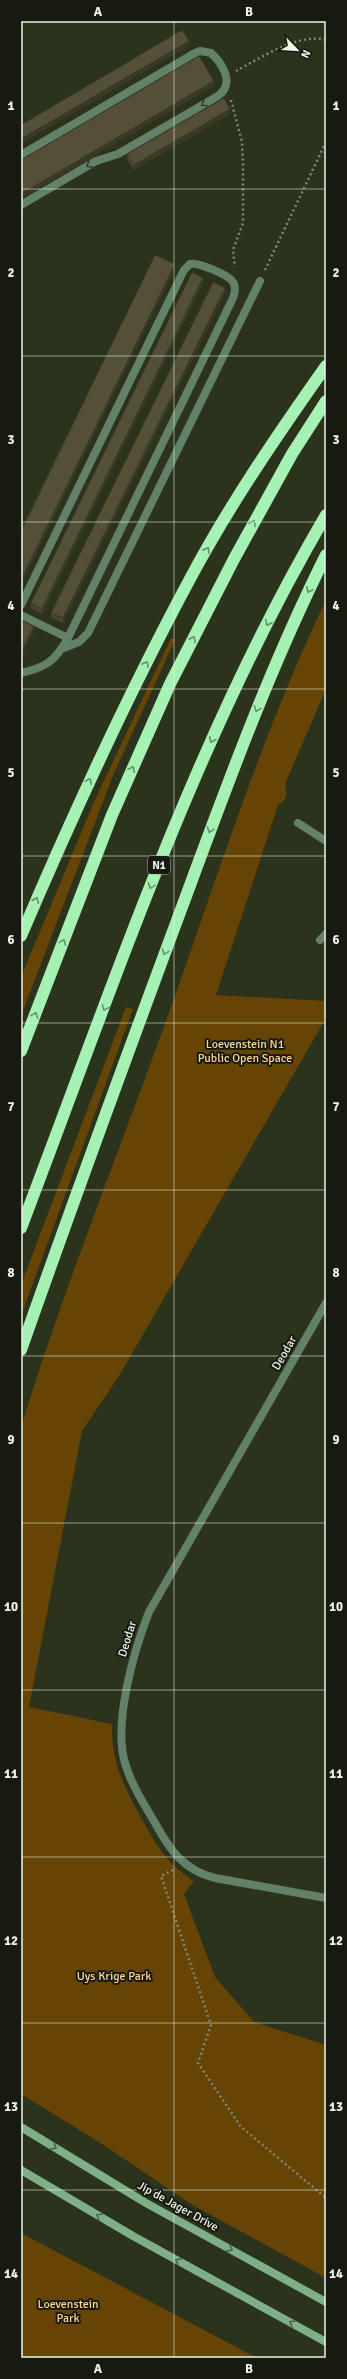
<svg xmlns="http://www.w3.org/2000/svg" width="347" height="2379" viewBox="0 0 347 2379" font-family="Signika,sans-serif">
	<rect width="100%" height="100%" fill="#2b331d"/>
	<path fill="#664405" d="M326,600V689L285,784C287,795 288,799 278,805L216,995L326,1001V1018L119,1376L82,1431L29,1707L112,1724C111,1761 124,1788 142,1819C157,1846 167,1864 194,1881L184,1894L215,1977L254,2022L326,2045V2278L191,2204L102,2144L21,2094V1427C66,1280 125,1138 176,993C223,860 265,727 326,600Z
		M171,638L175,640L114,773L21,1016V977L94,802Z
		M126,1007L133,1009L21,1316V1285Z
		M21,2233L257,2358H21Z"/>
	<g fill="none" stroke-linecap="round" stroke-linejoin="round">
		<path stroke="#818875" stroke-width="2.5" stroke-dasharray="2 3" stroke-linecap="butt" d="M236,71C259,59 299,32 326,40
			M231,100L242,142L243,163V223L233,250L235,267
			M265,270L326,142
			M173,1870L161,1876L211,2025L198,2063L241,2127L326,2198"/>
		<path stroke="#638168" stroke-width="8" d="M21,155L195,53L200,51L211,53C223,64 235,84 218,96L118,154L96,161L21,205
			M21,605L184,270L190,264C198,262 229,275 233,282C236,287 235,293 233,298L68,638C55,661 47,667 21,673
			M21,615L68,638
			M61,649L79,642L88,633L260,281
			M298,823L326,841"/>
		<path stroke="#638168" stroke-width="8" d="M320,940L326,934
			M326,1303L149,1612C134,1650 113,1723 125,1763C131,1784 144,1804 155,1823C170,1850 183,1870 215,1878L326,1898"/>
		<path stroke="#7eaf87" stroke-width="8" d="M21,2127L146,2203L326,2302
			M21,2170L133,2236L326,2342"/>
		<path stroke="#a5f2b4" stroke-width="12" d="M21,936C73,814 128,694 191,577C230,504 278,434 326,366
			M21,1051L112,815L170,684L234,559L292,454L326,401
			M21,1228C113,987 195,738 326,515
			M21,1350C73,1202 127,1055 182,907C226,788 269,669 326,555"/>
	</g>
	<path fill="#48452f" d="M230,114L134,170L127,159V154Z
		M203,283L42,614L31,608V603Z
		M225,293L63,623L51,618V613Z"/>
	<path fill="#3b3826" d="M189,41V46L21,144V139Z
		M214,81V86L21,199V194Z
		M230,109V114L134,170V165Z
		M175,264V269L21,585V580Z
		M203,278V283L42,614V609Z
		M225,288V293L63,623V618Z
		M34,626V631L21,657V652Z"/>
	<path fill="#545037" stroke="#3b3826" d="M182,30L189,41L21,139V125Z
		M199,56L214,81L21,194V160Z
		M224,98L230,109L134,165L127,154Z
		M155,255L175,264L21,580V531Z
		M192,272L203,278L42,609L31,603Z
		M213,282L225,288L63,618L51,613Z
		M23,621L34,626L21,652V624Z"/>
	<defs><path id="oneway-chevron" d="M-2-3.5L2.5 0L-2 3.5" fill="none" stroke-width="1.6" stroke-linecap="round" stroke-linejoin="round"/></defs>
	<g stroke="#313e2f">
		<use href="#oneway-chevron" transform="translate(204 104) rotate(150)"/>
		<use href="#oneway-chevron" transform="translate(89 165) rotate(150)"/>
	</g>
	<g stroke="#65916a">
		<use href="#oneway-chevron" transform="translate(253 523) rotate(-61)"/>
		<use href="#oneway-chevron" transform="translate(207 550) rotate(-59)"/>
		<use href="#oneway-chevron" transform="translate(309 590) rotate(117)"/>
		<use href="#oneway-chevron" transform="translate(268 623) rotate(117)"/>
		<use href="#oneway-chevron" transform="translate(193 639) rotate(-63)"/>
		<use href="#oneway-chevron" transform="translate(146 664) rotate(-61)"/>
		<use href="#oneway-chevron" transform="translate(257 709) rotate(111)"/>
		<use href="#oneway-chevron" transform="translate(212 740) rotate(114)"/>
		<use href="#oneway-chevron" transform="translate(132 769) rotate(-66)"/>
		<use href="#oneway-chevron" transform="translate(89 781) rotate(-65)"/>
		<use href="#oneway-chevron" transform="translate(210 830) rotate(111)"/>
		<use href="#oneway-chevron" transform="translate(151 886) rotate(111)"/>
		<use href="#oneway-chevron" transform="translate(36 900) rotate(-67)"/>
		<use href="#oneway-chevron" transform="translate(63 942) rotate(-69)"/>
		<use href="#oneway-chevron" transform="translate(165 952) rotate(110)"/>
		<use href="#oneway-chevron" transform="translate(105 1008) rotate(111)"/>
		<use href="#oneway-chevron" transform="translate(35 1015) rotate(-69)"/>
	</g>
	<g stroke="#4a644c">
		<use href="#oneway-chevron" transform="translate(54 2147) rotate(31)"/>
		<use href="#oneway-chevron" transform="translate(99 2216) rotate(-149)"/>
		<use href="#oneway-chevron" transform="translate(230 2249) rotate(29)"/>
		<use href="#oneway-chevron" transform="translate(178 2261) rotate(-151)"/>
		<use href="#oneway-chevron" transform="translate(292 2323) rotate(-151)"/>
	</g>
	<path fill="none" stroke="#eff5e7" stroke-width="1" stroke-opacity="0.55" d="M174,21V2358M21,189H326M21,356H326M21,522H326M21,689H326M21,856H326M21,1023H326M21,1190H326M21,1356H326M21,1523H326M21,1690H326M21,1857H326M21,2023H326M21,2190H326"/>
	<g text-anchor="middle" stroke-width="4" stroke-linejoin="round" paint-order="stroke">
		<rect fill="#161a10" stroke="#aeb3a6" stroke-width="1" x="148" y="856" width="22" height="18" rx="3"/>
		<g font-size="11" font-weight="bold" fill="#eff5e7">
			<text x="159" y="869">N1</text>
		</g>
		<g font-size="12" fill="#fed69c" stroke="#161a10">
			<text x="245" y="1048">Loevenstein N1<tspan x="245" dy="14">Public Open Space</tspan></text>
			<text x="114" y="1980">Uys Krige Park</text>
			<text x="68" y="2308">Loevenstein<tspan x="68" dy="14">Park</tspan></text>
		</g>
		<g font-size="12" fill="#eff5e7" stroke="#161a10">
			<text transform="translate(284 1353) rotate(-60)" y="4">Deodar</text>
			<text transform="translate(127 1639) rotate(-73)" y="4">Deodar</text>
			<text transform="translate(178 2206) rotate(29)" y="4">Jip de Jager Drive</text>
		</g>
	</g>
	<rect width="347" height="2379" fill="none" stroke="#161a10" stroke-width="44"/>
	<g transform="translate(297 50) rotate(115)" stroke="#161a10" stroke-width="3" paint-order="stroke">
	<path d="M0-3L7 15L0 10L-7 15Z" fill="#eff5e7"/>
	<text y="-6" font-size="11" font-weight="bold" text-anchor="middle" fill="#eff5e7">N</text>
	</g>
	<rect x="22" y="22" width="303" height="2335" fill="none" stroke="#eff5e7" stroke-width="1.5"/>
	<g font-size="13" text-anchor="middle" font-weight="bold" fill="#eff5e7">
		<text x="98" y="16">A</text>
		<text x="249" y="16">B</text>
		<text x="11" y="110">1</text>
		<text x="336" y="110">1</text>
		<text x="11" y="277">2</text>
		<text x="336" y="277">2</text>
		<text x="11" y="444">3</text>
		<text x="336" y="444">3</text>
		<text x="11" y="610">4</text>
		<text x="336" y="610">4</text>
		<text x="11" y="777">5</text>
		<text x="336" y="777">5</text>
		<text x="11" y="944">6</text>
		<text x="336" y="944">6</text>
		<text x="11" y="1111">7</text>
		<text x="336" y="1111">7</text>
		<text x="11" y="1277">8</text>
		<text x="336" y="1277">8</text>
		<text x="11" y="1444">9</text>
		<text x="336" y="1444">9</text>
		<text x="11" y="1611">10</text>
		<text x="336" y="1611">10</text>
		<text x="11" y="1778">11</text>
		<text x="336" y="1778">11</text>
		<text x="11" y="1945">12</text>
		<text x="336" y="1945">12</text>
		<text x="11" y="2111">13</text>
		<text x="336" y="2111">13</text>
		<text x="11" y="2278">14</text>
		<text x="336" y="2278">14</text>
		<text x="98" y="2373">A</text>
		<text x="249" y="2373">B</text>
	</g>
</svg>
